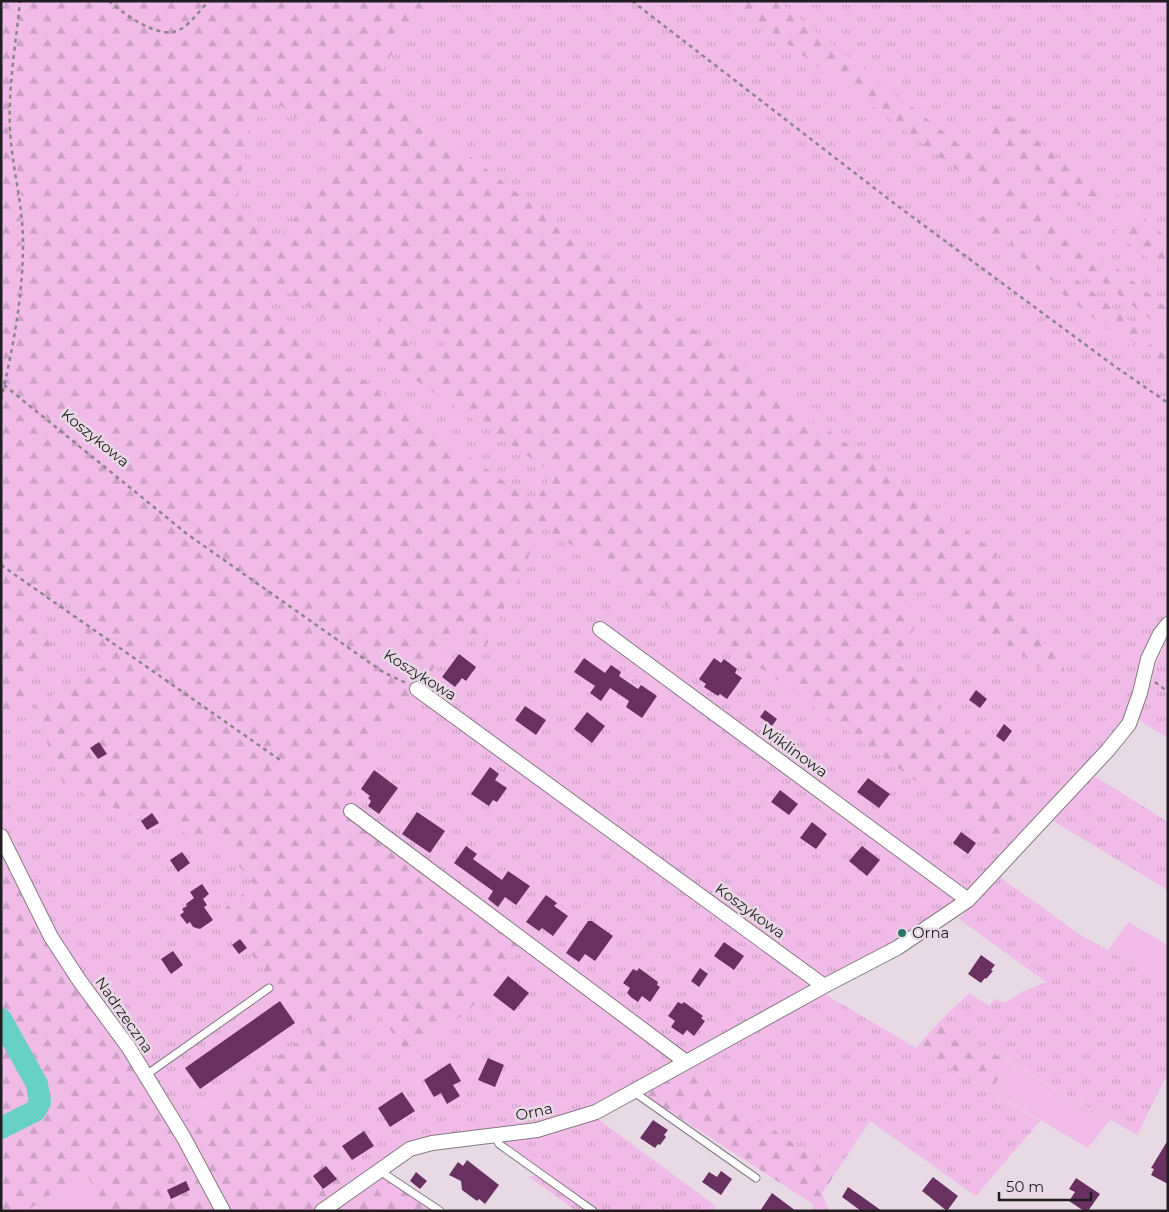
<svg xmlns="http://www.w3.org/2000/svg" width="1169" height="1212" viewBox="0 0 1169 1212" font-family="Montserrat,sans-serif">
	<defs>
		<pattern id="grass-tufts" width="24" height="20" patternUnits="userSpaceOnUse" patternTransform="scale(1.25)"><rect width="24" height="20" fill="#f0bce7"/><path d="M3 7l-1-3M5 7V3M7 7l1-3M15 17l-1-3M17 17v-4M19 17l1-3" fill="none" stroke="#cea1c6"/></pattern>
		<pattern id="forest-firs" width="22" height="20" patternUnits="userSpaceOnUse" patternTransform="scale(1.25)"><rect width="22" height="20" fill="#f0bce7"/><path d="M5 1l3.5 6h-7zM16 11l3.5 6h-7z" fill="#cea1c6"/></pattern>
	</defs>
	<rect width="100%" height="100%" fill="#e8dae5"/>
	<path fill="url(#grass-tufts)" d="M1,1H1168V616L1157,630L1122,725L978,882L898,942L633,1083L587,1110L537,1126L420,1138L403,1145L314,1211H1Z
		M1168,638V738L1137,719L1150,686L1155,666Z
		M1093,775L1168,822V890L1053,821Z
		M1000,877L1082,936L1168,983V1080L1165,1079L1137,1135L939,1022L969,993L989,1006L995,999L1004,1003L1022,992L1046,982L959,919L973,903Z
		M823,993L1040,1121L976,1196L870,1121L837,1171L817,1156L802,1149L686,1070Z
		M594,1116L716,1206L713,1211H600L503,1143L502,1139Z
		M528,1176H535L541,1178L586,1211H576Z"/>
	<path fill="url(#forest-firs)" fill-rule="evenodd" d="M1,1H15L8,134L18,190L20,218V286L15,334L1,396Z
		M21,1H441L411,28L373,80L590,250L781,396L997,553L990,572L1018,596L1038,639L1062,656L1067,688L923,582L909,609L921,617L894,662L930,687L941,708L958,726L1031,776L1002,844L718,637L543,527L484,650L460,633L410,701L371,747L379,754L341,808L525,944L468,1012L407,1053L373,1006L346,1022L345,1063L298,1095L354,1181L314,1211H225L177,1126L310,1034L220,912L254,885L213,833L198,838L165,824L154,810L137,819L63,783L34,705L105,666L68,603L42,618L51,648L29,683V698L7,726L1,728V410L17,333L22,286L25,244L21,189L11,133L16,49ZM276,102L342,153L277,242L236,209L249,123ZM284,288L331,323L387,302L367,347L554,474L534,503L342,364L256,304ZM431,321L448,338L439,357L407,342L414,322Z
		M729,1H778L1168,309V333L918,140Z
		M996,106L1055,155L1059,163L1073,166L1077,165L1127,202L1122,205L1108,196L1079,205L1065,199L1050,190L1035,169L1021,162L1005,150L993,138L988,126L986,112Z
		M993,207L1033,239L1031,244L1063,272L1054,282L1010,249L1012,241L1004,233L995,241L975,224Z
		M1133,210L1168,238V274L1115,232Z
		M1071,275L1141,330L1131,347L1057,290Z
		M1162,337L1168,341V374L1156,366L1146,347Z
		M1,842L125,1052L174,1129L218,1211H108L84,1171L27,1211H1Z
		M939,1022L1010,1063L990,1091L916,1048Z
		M686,1070L802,1149L817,1156L837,1171L822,1194L829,1211H810L814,1205L640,1092Z
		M383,1176L436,1211H328Z"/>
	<path fill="#f0bce7" d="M1128,922L1168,945V983L1108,950Z
		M1010,1063L1110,1120L1088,1148L990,1091Z
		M84,1171L108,1211H27Z"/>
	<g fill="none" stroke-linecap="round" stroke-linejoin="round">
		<path stroke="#67d2c3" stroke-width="22" d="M1,1019L37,1084L40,1102L35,1111L1,1128"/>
	</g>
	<path fill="#683160" d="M459,654L476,667L466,681L462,678L455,687L442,677Z
		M584,658L605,673L611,665L621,672L619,676L638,689L641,685L657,696L642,718L626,707L629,701L610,688L601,701L590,693L595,686L574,672Z
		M714,658L721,663L724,659L737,669L735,673L742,678L727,699L720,694L718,696L704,687L706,684L699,679Z
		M976,690L987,699L980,708L969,700Z
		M525,706L546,720L536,735L515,720Z
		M765,710L777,719L772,726L760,717Z
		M587,712L605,726L592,743L574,729Z
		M1004,724L1012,731L1004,742L996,736Z
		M99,742L107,754L98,759L90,748Z
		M490,767L499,774L495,780L507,788L497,802L493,800L489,806L471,794Z
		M374,770L398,788L379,814L368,806L371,801L368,798L370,796L361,789Z
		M868,778L890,794L879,808L857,792Z
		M780,790L798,804L789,815L771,802Z
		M417,812L445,831L430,853L402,834Z
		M152,813L159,823L147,830L141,821Z
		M812,822L827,834L816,849L800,838Z
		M961,832L976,843L968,854L953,843Z
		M466,846L477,854L473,859L502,880L508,871L530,886L516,905L505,897L498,907L488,899L493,891L454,863Z
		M862,846L880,860L867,876L849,861Z
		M182,852L190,863L178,872L170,860Z
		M202,884L209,894L203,899L207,905L204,907L213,920L200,929L193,927L190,922L187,924L180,915L184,912L182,909L187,906L186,904L194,898L190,892Z
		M546,895L557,903L554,906L568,916L553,936L542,928L539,931L526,922Z
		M588,921H592L613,936L595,961L585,954L579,962L566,953Z
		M240,939L247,948L239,954L232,945Z
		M724,942L744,956L734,970L714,956Z
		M173,951L183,965L171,974L161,959Z
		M981,955L995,965L991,970L993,971L986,979L985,978L981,983L968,974Z
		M639,968L658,982L657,985L660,987L650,1002L642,996L638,1002L632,998L627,993L630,988L623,983L633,969L637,971Z
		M700,968L708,974L699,987L691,981Z
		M508,976L529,993L514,1011L493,995Z
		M280,1001L295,1023L200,1089L185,1068Z
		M678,1002L682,1004L684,1002L703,1016L701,1018L705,1021L694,1036L687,1030L683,1035L671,1027L675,1021L668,1016Z
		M488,1058L504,1065L495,1087L478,1080Z
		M450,1063L461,1081L453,1085L460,1096L447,1104L441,1093L434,1097L424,1080Z
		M402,1092L415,1111L390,1127L378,1108Z
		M653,1120L668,1130L664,1135L666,1137L660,1145L658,1144L655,1148L640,1138Z
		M364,1131L374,1146L352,1160L342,1146Z
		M1168,1140V1184L1151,1175L1154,1169L1151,1168Z
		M467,1160L499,1185L485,1204L479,1199L477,1201L462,1190L461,1181L449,1175L458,1162L463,1166Z
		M326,1166L337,1179L323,1189L313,1176Z
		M721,1171L732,1179L721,1195L702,1182L709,1172L717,1177Z
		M416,1172L427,1181L420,1189L410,1181Z
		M933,1177L958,1196L947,1211L922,1191Z
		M1076,1178L1100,1194L1088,1211H1084L1069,1201L1075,1192L1069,1189Z
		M186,1181L190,1190L171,1199L167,1190Z
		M848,1187L861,1196L882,1211H861L842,1197Z
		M772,1193L796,1211H760Z"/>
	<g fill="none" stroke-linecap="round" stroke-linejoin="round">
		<defs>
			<path id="service" d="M146,1075L269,988
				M634,1092L756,1178
				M495,1135L499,1144L593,1211
				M380,1171L440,1211"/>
			<path id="minor" d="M600,629L968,900
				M417,689L824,986
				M351,811L686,1062
				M1,836L51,937L79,980L129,1048L184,1138L223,1211
				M322,1211L410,1149L432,1143L537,1130L596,1112L824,986L897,948L968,900L1108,750L1129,724L1140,693L1148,659L1160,634L1168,624"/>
		</defs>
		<use href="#service" stroke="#857982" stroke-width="9"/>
		<use href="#minor" stroke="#857982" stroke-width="16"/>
		<path stroke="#8e848c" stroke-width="2.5" stroke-dasharray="4 4" stroke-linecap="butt" d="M109,1C124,14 161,42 181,29C191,23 200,10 209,1
			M632,1L895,204L1113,365L1168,403
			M4,385L187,534L383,672L406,683
			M1,400C13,348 23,296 23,243C23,204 12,168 10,130C8,87 16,43 20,1
			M1,565L280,760
			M1155,682L1168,692"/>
		<use href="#service" stroke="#fff" stroke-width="7"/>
		<use href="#minor" stroke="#fff" stroke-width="14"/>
	</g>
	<circle fill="#2d746a" stroke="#e8dae5" stroke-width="2" cx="902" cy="933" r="5"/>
	<g text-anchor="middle" stroke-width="5" stroke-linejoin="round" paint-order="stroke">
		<g font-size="15" fill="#211d20" stroke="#e8dae5">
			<text transform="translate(95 438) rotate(39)" y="5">Koszykowa</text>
			<text transform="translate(420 675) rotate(32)" y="5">Koszykowa</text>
			<text transform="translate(794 751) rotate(36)" y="5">Wiklinowa</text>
			<text transform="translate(750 911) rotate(36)" y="5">Koszykowa</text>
			<text transform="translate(124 1015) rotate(55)" y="5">Nadrzeczna</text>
			<text transform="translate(534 1112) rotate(-12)" y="5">Orna</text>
		</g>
		<g font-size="15" fill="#211d20" stroke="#e8dae5" text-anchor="start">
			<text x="912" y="938">Orna</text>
		</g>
	</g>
	<rect width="1169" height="1212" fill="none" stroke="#211d20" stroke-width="5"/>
	<path d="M999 1192v8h92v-8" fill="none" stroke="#211d20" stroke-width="2.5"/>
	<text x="1006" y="1192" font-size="15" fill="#211d20" stroke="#e8dae5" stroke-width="4" paint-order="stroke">50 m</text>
</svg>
